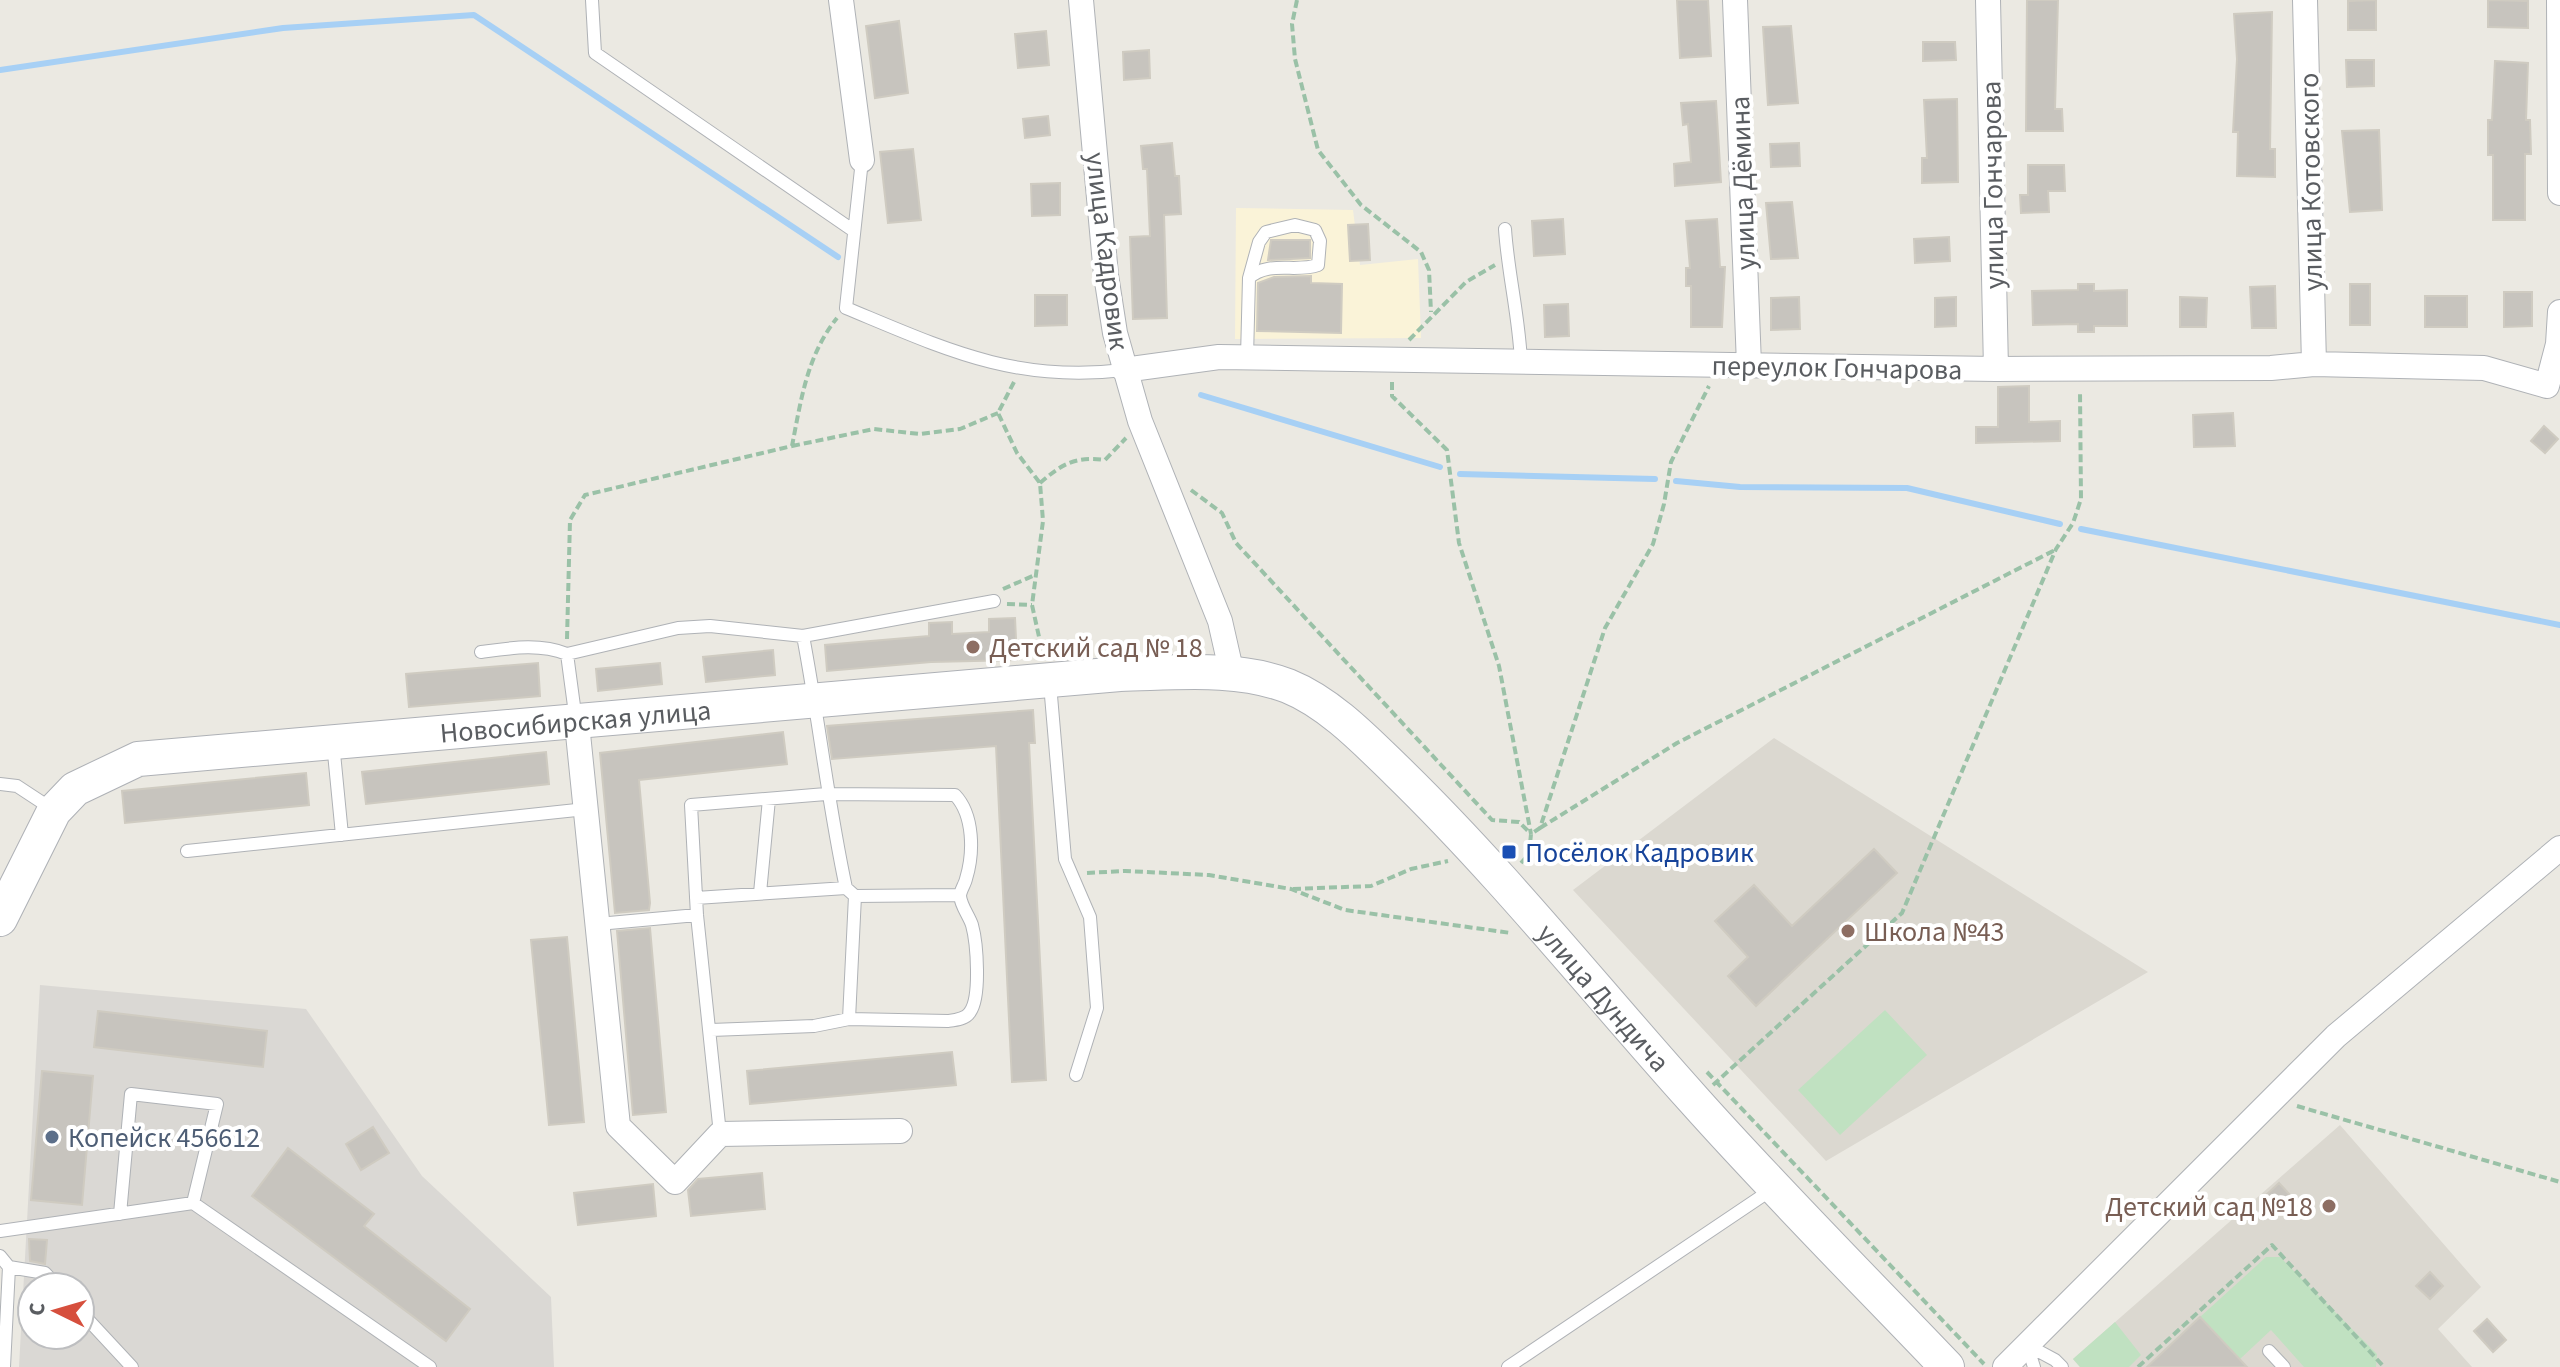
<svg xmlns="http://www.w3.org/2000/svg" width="2560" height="1367" viewBox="0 0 2560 1367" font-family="'Source Sans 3',sans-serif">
	<rect width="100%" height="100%" fill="#ebe9e2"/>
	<path fill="#faf3d8" d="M1236,208L1353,210L1360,265L1418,259L1421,338L1235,339Z"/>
	<path fill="#dad8d4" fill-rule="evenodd" d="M40,985L306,1009L422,1176L551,1297L554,1367H19ZM32,1287H80V1335H32Z"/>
	<path fill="#dbd8d0" d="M1774,738L2148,972L1826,1161L1573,890Z
		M2340,1125L2481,1287L2438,1329L2472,1367H2080L2073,1359Z"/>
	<path fill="#c0e1c1" d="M1885,1010L1927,1055L1840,1135L1798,1090Z
		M2266,1257H2280L2377,1354L2376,1367H2304L2271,1330L2240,1359L2200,1317Z
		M2115,1322L2141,1355L2129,1367H2080L2073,1359Z"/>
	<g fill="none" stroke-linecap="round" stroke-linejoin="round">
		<path stroke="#a7d0f5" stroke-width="6" d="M0,70L283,28L474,15L838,257
			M1201,395L1440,467
			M1460,474L1655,479
			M1676,481L1740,487L1907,488L2060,524
			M2081,529L2560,625"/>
	</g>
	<path fill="#c7c4be" stroke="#cfcbc1" stroke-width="2" d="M1677,0H1708L1711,56L1680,58Z
		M2027,0H2058L2055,109H2062L2063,131H2026Z
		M2376,0V30H2348V1Z
		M2488,0L2528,1V28L2488,27Z
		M2272,12L2270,149H2275V177L2237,176L2238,132H2233L2237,59L2234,14Z
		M899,21L908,93L875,98L866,26Z
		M1791,26L1798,103L1768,105L1763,27Z
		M1046,31L1049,65L1018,68L1015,34Z
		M1923,42H1955L1956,60L1923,61Z
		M1149,50L1150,78L1124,80L1123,52Z
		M2346,60H2374V86L2347,87Z
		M2495,61L2528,63L2526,120H2530L2531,154H2525V220H2493V155H2488V120H2492Z
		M1957,99L1958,182L1922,183V158H1927L1924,100Z
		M1716,101L1721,182L1675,186L1674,164L1691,162L1688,124L1683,125L1681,103Z
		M1048,116L1050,135L1025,138L1023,119Z
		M2379,130L2382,210L2350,212L2342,131Z
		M1172,143L1175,176H1179L1181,214L1164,215L1167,318L1133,319L1130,237L1150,236L1147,169H1143L1141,146Z
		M1799,143L1800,166L1771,167L1770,144Z
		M913,149L921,220L888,223L880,152Z
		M2028,165H2064L2065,191H2048L2049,212L2021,213L2020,195H2028Z
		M1060,183V215L1032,216L1031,184Z
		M1792,202L1798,258L1771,259L1766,203Z
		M1563,219L1565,254L1534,256L1532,221Z
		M1717,219L1720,267H1725L1722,327H1691V286H1686V268H1690L1686,221Z
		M1368,224L1370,260L1350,261L1348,225Z
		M1949,237L1950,261L1915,263L1914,239Z
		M1271,240H1310V258L1268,260Z
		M1311,276V283L1342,284L1341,333L1257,331L1258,283L1274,277Z
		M2078,284H2094V291L2127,290V326H2094V332H2078V324L2033,325L2032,291L2078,290Z
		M2350,284H2370V325H2350Z
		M2275,286L2276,328H2252L2250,287Z
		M2504,292H2532V326L2504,327Z
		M1035,295H1067V325L1035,326Z
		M2425,296H2467V327H2425Z
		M1799,297L1800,329L1771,330V298Z
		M1956,297V326L1935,327V298Z
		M2180,297L2207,298L2206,327H2180Z
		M1568,304L1569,336L1545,337L1544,305Z
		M2029,386V422L2060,421V441L1976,443V427H1998V387Z
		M2233,413L2235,446L2194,447L2193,415Z
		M2544,426L2558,439L2545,453L2531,441Z
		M1015,618L1017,660L931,662L827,671L825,645L929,636V623L952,622V634L989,632V619Z
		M773,650L775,675L706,682L703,657Z
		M538,663L540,696L409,707L406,674Z
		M660,663L662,684L598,691L596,669Z
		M1033,710L1035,743H1029L1046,1080L1012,1082L996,746L832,759L827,726Z
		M783,732L787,764L639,780L650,903L649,910L615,913L600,753Z
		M546,752L549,784L366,804L362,772Z
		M306,773L309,805L125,823L122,791Z
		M1874,849L1897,873L1756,1006L1728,976L1748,957L1715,921L1754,885L1792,926Z
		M650,928L666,1112L633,1115L617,931Z
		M567,937L584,1122L549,1125L531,940Z
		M98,1011L267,1031L263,1067L94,1047Z
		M952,1052L956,1085L750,1104L747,1071Z
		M42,1071L93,1076L82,1205L31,1200Z
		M373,1127L389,1153L361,1170L346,1144Z
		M288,1148L374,1214L364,1226L470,1309L446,1341L252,1196Z
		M762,1173L765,1209L691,1216L688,1190L698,1179Z
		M2279,1183L2291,1196L2278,1208L2266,1195Z
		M653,1184L656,1216L578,1225L574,1193Z
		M29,1239L47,1240L45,1264L30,1261Z
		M2430,1272L2443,1286L2430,1299L2416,1286Z
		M2200,1317L2247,1367H2147Z
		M2487,1319L2506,1340L2493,1352L2474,1331Z"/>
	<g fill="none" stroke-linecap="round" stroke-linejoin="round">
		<defs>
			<path id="lane" d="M592,0L595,53L854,231
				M862,160L846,308C945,349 1014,383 1124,370
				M1505,229C1508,274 1519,316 1521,362
				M1247,357L1249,278C1268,260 1296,273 1318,265L1320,241L1315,230L1295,225L1266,232L1259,242L1249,278
				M803,636C819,720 828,804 846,888L855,896L960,895
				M481,652C511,648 539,643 567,654L678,628L710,626L803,636L994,601
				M567,654L576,721
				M1050,684L1065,859L1090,917L1097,1008L1076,1075
				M333,743L342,835
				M0,784L17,786L52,809
				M187,851L586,809
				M760,893L769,799
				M696,898L846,888
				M598,924L697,915
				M849,1019L855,896
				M711,1030L814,1026L849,1019L948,1021C956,1020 966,1019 970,1012C981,997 977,943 972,925C969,916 961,906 960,896C960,891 965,884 966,879C974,853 974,815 955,795L826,794L691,805L697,915L720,1134
				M120,1214L131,1094L217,1104L193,1203
				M0,1231L193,1203L430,1367
				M0,1256L9,1267L4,1367
				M9,1267L45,1273L58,1287
				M80,1311L132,1367
				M2269,1351L2284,1367
				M1508,1367L1774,1188
				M2034,1367L2027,1345L2055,1360L2062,1367"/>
			<path id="street" d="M841,0L862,160
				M1081,0L1106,275L1115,333L1140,421L1220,621L1232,674
				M1735,0L1749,365
				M1988,0L1996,369
				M2305,0L2314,364
				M2559,0L2560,193
				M1124,370L1219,357L1996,369L2271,368L2314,364L2484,368L2547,386
				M2547,386L2558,344L2560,312
				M577,724L618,1126L675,1182L720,1134L900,1131
				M2005,1367L2336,1036L2560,848"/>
			<g id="secondary">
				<path id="s1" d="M0,919L54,811L75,789L138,759L1120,674C1175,673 1236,666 1288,686C1330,703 1366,741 1397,771C1503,874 1595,990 1693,1099C1775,1191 1862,1278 1947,1367"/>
			</g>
		</defs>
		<use href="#lane" stroke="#afb2b6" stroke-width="14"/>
		<use href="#street" stroke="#afb2b6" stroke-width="26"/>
		<use href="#secondary" stroke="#aeb1b6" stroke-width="36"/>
		<path stroke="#9ac1a7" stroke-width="4" stroke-dasharray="8 4" stroke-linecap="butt" d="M1297,0L1292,24L1295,59L1318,150L1361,205L1421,252L1429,270L1431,312
			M1409,340L1466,282L1495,265
			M1014,382L998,413L1017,453L1040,483L1043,521L1032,605L1043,655
			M1392,382V396L1447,450L1459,543L1499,666L1531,834
			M792,446L874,429L920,434L960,429L998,413
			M1040,483C1062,464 1075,456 1105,460L1126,438
			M1191,490L1222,513L1236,543L1492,820L1519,822L1529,832
			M1003,589L1035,575
			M1007,604L1032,605
			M567,639L570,520L585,495L792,446C801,400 807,355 837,318
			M1540,828L1677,743L2055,550
			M1521,863L1529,854L1531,834L1540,828L1605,628L1653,544L1664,504L1671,462L1709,386
			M1087,873L1125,871L1209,875L1291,889L1345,910L1511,933
			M1293,889L1371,886L1411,869L1448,861
			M1707,1072L1984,1364
			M1713,1085L1902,913L2056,549L2073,523L2081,499L2080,391
			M2297,1106L2560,1182
			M2138,1367L2272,1245L2384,1367"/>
		<use href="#lane" stroke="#fff" stroke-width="12"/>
		<use href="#street" stroke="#fff" stroke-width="24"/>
		<use href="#secondary" stroke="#fff" stroke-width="34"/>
	</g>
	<g fill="#8d6e63" stroke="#fff" stroke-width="3">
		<circle cx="973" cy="647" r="8"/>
		<circle cx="1848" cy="931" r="8"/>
		<circle cx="2329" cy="1206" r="8"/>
	</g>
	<rect fill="#1a4fb4" stroke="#fff" stroke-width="3" x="1501" y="844" width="16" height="16" rx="4"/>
	<circle fill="#5c6f8a" stroke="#fff" stroke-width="3" cx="52" cy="1137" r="8"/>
	<g text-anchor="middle" stroke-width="8" stroke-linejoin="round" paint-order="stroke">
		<g font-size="28" fill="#5a5d61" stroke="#fff">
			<text transform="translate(2310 182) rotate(-91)" y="10">улица Котовского</text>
			<text transform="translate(1742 183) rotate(-92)" y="10">улица Дёмина</text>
			<text transform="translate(1992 185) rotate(-91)" y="10">улица Гончарова</text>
			<text transform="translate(1108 251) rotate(83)" y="10">улица Кадровик</text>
			<text transform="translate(1837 367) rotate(1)" y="10">переулок Гончарова</text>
			<text dy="10" stroke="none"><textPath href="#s1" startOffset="660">Новосибирская улица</textPath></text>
			<text dy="10" stroke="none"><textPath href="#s1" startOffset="1822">улица Дундича</textPath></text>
		</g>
		<g font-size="28" fill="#785e54" stroke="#fff" text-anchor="start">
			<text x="989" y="657">Детский сад № 18</text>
			<text x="1864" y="941">Школа №43</text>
			<text x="2313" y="1216" text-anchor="end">Детский сад №18</text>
		</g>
		<g font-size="28" fill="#164399" stroke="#fff" text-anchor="start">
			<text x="1525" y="862">Посёлок Кадровик</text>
		</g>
		<g font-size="28" fill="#4e5e75" stroke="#fff" text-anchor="start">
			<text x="68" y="1147">Копейск 456612</text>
		</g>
	</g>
	<g transform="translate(56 1311) rotate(275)"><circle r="38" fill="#ffffff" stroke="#bdbec0" stroke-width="2"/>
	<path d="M0-6L14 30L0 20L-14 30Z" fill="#d64f3d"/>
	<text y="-12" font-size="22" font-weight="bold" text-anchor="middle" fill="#5a5d61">С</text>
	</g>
</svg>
